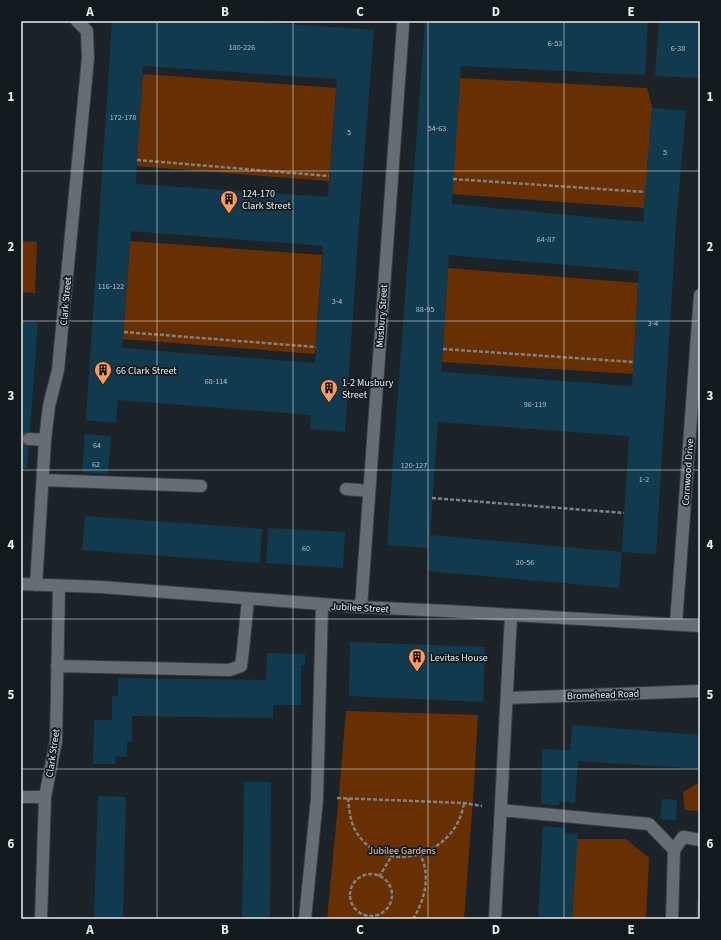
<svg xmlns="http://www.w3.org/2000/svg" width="721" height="940" viewBox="0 0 721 940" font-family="'Source Sans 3',sans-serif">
	<rect width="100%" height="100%" fill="#1c2328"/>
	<path fill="#683002" d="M143,74L336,88L329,181L136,166Z
		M460,78L647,88L652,108L644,208L452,194Z
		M21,241L37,242L35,293L21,292Z
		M130,241L322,255L315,354L123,339Z
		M448,268L638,283L633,374L442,362Z
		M346,711L478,715L473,800L464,919H327L339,795Z
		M700,782V811L685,810L683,792Z
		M577,839H626L649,858L646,919H572Z"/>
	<path fill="#123a4f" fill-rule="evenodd" d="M112,21H246L374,30L359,223L345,432L310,429L311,415L118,400L116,423L86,420ZM143,66L337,79L328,197L136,184ZM131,231L323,246L315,363L122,348Z
		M425,21H648L645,75L461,66L452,204L643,222L652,108L686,111L676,224L656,554L622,552L619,588L427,571L429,548L387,545ZM449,255L639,271L632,386L441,372ZM438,422L629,436L622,552L430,535Z
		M659,21H700V78L655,76Z
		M21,321L38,322L27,468H21Z
		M85,434L111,436L108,474L82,472Z
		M85,516L262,529L260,563L82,550Z
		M268,528L345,532L343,568L266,563Z
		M350,642L485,647L483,702L349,696Z
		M267,653L305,654V665H301V705H273V718L132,716V742H127V757L115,756V764H93L94,720H112V696H118V678L266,680Z
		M572,725L700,735V769L578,761L575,803L559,801V805L541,804L542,749L570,750Z
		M244,782H271L270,919H242Z
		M98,796L126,797L123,919H94Z
		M662,799L677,800L676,820L660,819Z
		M543,826L565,828V833L578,834L572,919H538Z
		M697,900H700V919H696Z"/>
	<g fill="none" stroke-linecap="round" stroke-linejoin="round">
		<path stroke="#3b4146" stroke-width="12" stroke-dasharray="12 6" stroke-linecap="butt" d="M21,438L29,439"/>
		<defs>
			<path id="minor" d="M29,439L45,440
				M43,480L201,486
				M346,489L369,491
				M21,584L101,587L361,607L447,611L700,626
				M36,585L45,440L49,406L58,370L88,58L87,31L77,21
				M361,607L403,25
				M676,624L700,295
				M57,666L229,670L241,666L243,650L248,599
				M507,698L700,691
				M21,797H45
				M501,810L649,824L674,850L672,919
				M674,850L683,837L700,840
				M41,919L45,797L56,741L59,586
				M305,919L317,799L322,605
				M495,919L511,615"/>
		</defs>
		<use href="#minor" stroke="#383e42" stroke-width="14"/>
		<path stroke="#7c8286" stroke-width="2.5" stroke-dasharray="4 2" stroke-linecap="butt" d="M137,160L329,176
			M453,179L645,192
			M124,332L316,347
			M443,349L634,362
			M432,498L624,513
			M337,798L464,803L482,806
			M348,798C349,808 350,819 354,828C374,867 424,864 450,834C458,825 462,814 464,803
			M350 895a21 21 0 1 1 42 0a21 21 0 1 1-42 0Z
			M379,877L391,857
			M413,919C425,900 431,875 420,854"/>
		<use href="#minor" stroke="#666e74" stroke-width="12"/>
	</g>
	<path fill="none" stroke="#e8ecef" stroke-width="1" stroke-opacity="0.55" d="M157,21V919M293,21V919M428,21V919M564,21V919M21,171H700M21,321H700M21,470H700M21,619H700M21,769H700"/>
	<defs>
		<symbol id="building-pin" viewBox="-11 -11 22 30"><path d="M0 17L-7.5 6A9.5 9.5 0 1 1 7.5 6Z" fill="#ff9b59" stroke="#131a1e"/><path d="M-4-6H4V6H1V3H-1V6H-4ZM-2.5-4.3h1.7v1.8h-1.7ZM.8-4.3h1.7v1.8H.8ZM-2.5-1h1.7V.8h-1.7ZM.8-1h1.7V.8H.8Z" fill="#111"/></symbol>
	</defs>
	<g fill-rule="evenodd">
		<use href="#building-pin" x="219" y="189" width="20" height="27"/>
		<use href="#building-pin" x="93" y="360" width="20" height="27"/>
		<use href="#building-pin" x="319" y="378" width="20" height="27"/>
		<use href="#building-pin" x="407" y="647" width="20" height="27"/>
	</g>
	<g text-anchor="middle" stroke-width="3.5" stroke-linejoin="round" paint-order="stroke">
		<g font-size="8" fill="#b2c0c7">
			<text x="555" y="46">6-53</text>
			<text x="242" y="50">180-226</text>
			<text x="678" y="51">6-38</text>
			<text x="123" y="120">172-178</text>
			<text x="437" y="131">54-63</text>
			<text x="349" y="135">5</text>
			<text x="665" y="155">5</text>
			<text x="546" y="242">64-87</text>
			<text x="111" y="289">116-122</text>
			<text x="337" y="304">3-4</text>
			<text x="425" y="312">88-95</text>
			<text x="653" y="326">3-4</text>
			<text x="216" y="384">68-114</text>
			<text x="535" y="407">96-119</text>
			<text x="97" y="448">64</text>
			<text x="96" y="467">62</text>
			<text x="414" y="468">120-127</text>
			<text x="644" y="482">1-2</text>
			<text x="306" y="551">60</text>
			<text x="525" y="565">20-56</text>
		</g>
		<g font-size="10" fill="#e8ecef" stroke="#131a1e" text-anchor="start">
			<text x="242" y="197">124-170<tspan x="242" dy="12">Clark Street</tspan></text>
			<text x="116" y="374">66 Clark Street</text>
			<text x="342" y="386">1-2 Musbury<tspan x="342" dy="12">Street</tspan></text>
			<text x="430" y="661">Levitas House</text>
		</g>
		<g font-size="10" fill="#e8ecef" stroke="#131a1e">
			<text transform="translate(65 301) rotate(-85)" y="4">Clark Street</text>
			<text transform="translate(381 316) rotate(-86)" y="4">Musbury Street</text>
			<text transform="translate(687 472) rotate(-86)" y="4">Cornwood Drive</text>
			<text transform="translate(360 607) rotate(3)" y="4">Jubilee Street</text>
			<text transform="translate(603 694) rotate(-2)" y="4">Bromehead Road</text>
			<text transform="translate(52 753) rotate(-82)" y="4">Clark Street</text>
		</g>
		<g font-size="10" fill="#fbc5a5" stroke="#131a1e">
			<text x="402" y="854">Jubilee Gardens</text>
		</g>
	</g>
	<rect width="721" height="940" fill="none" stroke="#131a1e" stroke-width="44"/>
	<rect x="22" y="22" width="677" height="896" fill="none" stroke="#e8ecef" stroke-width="1.5"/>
	<g font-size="13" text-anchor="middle" font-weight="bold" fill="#e8ecef">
		<text x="90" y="16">A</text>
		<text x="225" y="16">B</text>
		<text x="360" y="16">C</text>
		<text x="496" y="16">D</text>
		<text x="631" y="16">E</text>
		<text x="11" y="101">1</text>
		<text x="710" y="101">1</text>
		<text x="11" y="251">2</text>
		<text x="710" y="251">2</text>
		<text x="11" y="400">3</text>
		<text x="710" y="400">3</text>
		<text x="11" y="549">4</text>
		<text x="710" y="549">4</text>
		<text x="11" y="699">5</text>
		<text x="710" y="699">5</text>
		<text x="11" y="848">6</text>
		<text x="710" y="848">6</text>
		<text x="90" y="934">A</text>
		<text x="225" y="934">B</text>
		<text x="360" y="934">C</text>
		<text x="496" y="934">D</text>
		<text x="631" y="934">E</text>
	</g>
</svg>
